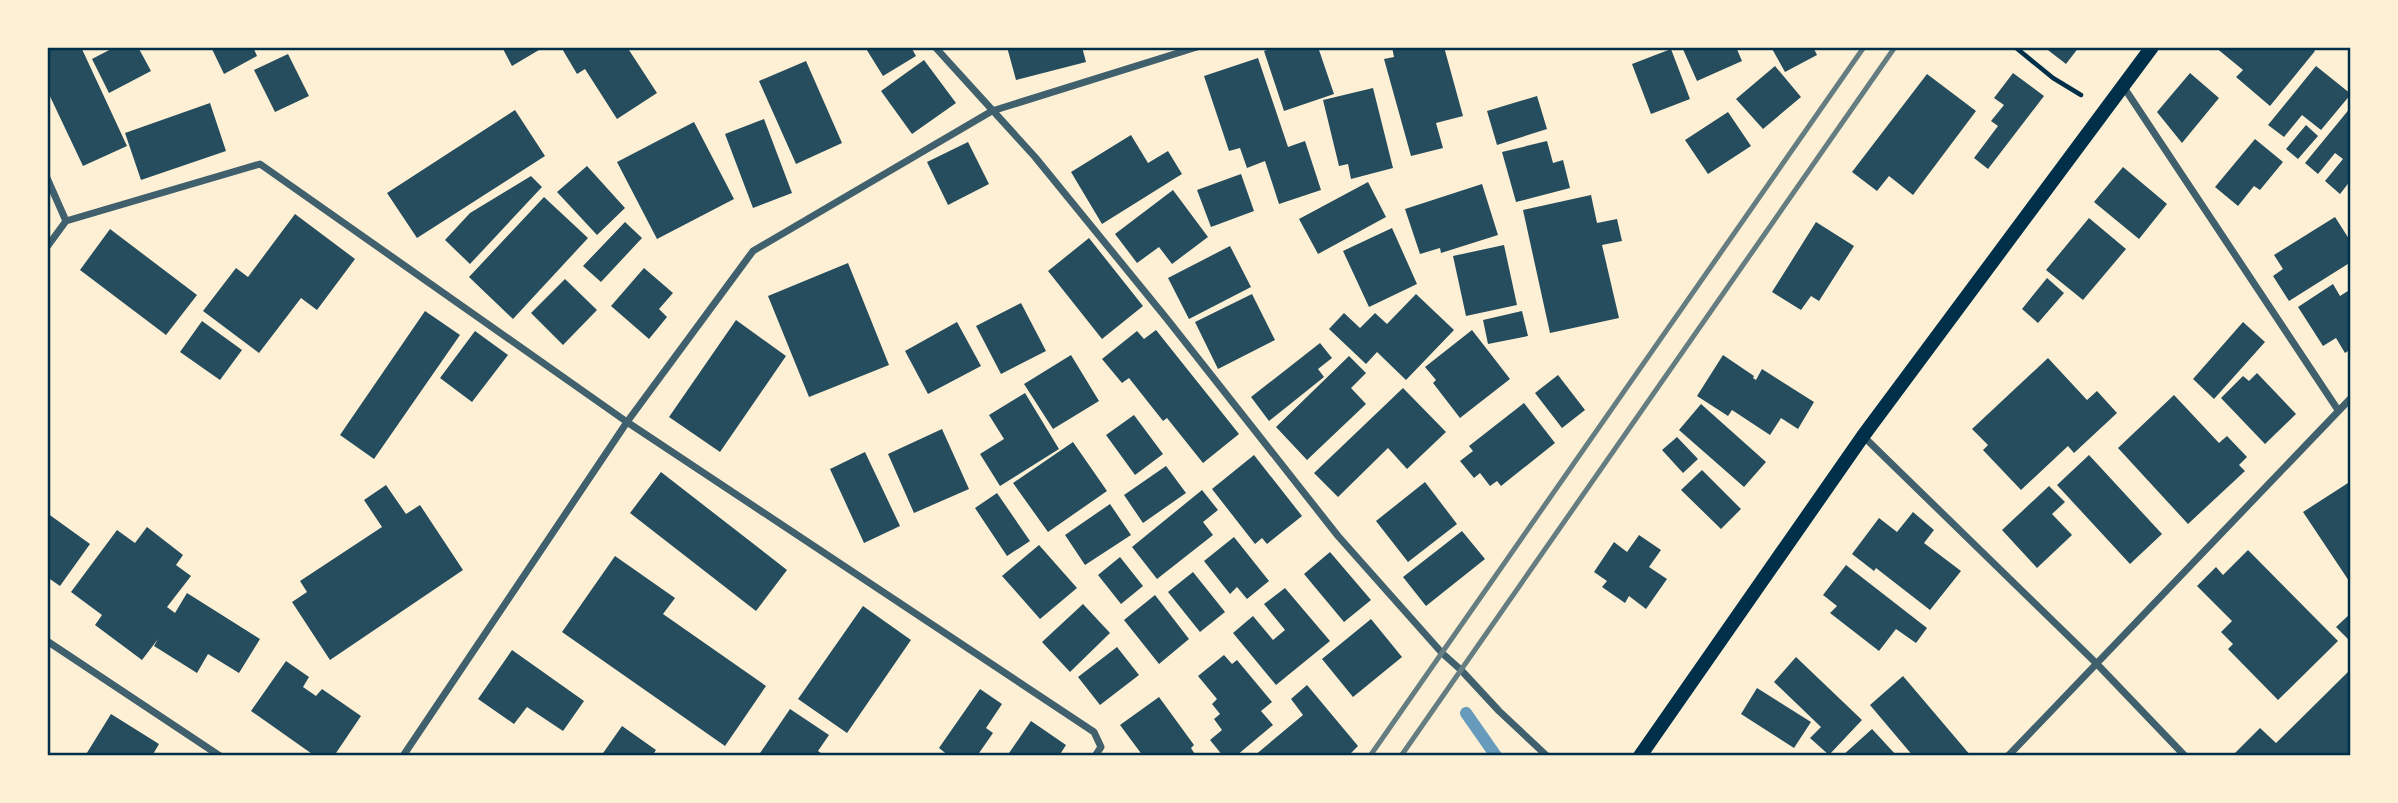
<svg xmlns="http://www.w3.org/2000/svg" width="2398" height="803" viewBox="0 0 2398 803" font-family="'IBM Plex Sans',sans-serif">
	<rect width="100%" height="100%" fill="#fdf0d5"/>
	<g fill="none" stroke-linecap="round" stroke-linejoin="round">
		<path stroke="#669bbc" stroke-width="12" d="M1466,713L1496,756"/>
	</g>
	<path fill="#264d5e" d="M47,47H81L127,146L83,166L47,90Z
		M115,47H138L151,71L109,93L92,59Z
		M211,47H253L257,56L224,74Z
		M502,47H544L512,66Z
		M561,47H627L657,93L617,119L585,69L577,74Z
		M865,47H911L916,56L883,76Z
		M1007,47H1082L1086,62L1016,80Z
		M1275,47H1318L1334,94L1284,111L1264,51Z
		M1392,47H1444L1463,116L1436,123L1443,148L1411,156L1384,59L1394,57Z
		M1682,47H1736L1742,61L1697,81Z
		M1771,47H1813L1817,55L1785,72Z
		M2044,47H2079L2066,64Z
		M2215,47H2311L2315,51L2270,106L2236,77L2243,70Z
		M1671,49L1690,99L1651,114L1632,64Z
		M288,54L309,96L275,112L254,70Z
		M1258,58L1288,147L1305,141L1321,190L1279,204L1265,161L1247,168L1240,148L1229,151L1204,76Z
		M924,60L956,103L912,134L881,91Z
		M806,61L842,143L796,164L759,81Z
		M1775,66L1801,97L1763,129L1736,99Z
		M2316,66L2351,94L2321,130L2302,115L2284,137L2268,125Z
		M2013,73L2044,96L1988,169L1974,158L1998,126L1991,121L2004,105L1994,98Z
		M2190,73L2219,98L2182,143L2157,112Z
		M1927,74L1976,111L1913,195L1889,176L1877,191L1852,172Z
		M1373,88L1393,168L1351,179L1348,164L1339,166L1323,100Z
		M1537,96L1547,129L1497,145L1487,111Z
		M210,103L226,151L141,180L125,133Z
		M2351,107V180L2340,194L2325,181L2343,159L2335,153L2318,174L2305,163Z
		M515,110L545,156L417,238L387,193Z
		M1728,112L1751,146L1708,174L1685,140Z
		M764,119L792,193L753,208L725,134Z
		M694,122L734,199L657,239L617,162Z
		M2306,125L2318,136L2298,159L2286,149Z
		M1131,135L1148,163L1168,151L1182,174L1102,224L1071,172Z
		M2255,139L2283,162L2260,190L2254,186L2238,206L2215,187Z
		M1547,141L1553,163L1563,160L1570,188L1516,202L1502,152Z
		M968,142L989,184L948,205L927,162Z
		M587,166L625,208L597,235L557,192Z
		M2123,167L2167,204L2139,239L2094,202Z
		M1241,174L1254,211L1211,227L1197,190Z
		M531,176L542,187L470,264L445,240L470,213Z
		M1368,182L1386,217L1318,254L1299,219Z
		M1482,184L1498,235L1441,253L1440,248L1420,254L1405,209Z
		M1173,190L1208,237L1172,264L1159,247L1137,263L1115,234Z
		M1591,195L1597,223L1617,219L1622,241L1602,245L1619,318L1550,333L1523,210Z
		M544,197L588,238L513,319L469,277Z
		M295,214L355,259L317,310L301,298L259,353L203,311L236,268L248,277Z
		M2335,217L2351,242V262L2289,301L2273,276L2283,269L2274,255Z
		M2089,218L2126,249L2083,300L2046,270Z
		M625,222L642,238L601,282L583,266Z
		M1816,222L1854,246L1819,301L1811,296L1801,310L1772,292Z
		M1392,228L1417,284L1369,307L1343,251Z
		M110,229L197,295L166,335L80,270Z
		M1089,238L1143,306L1102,339L1048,271Z
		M1504,245L1517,305L1466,316L1453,256Z
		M1230,246L1251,287L1189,319L1168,278Z
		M848,263L889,365L809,397L768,296Z
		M644,268L673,293L659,309L667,317L649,339L611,306Z
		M2047,278L2064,293L2038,323L2022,309Z
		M565,279L597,310L563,345L531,313Z
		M2333,284L2340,296L2351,289V349L2345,353L2336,338L2323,346L2298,307Z
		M1252,294L1275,340L1218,369L1195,322Z
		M1416,294L1454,330L1406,380L1377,352L1366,364L1329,329L1344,313L1360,328L1375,313L1387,324Z
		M1021,303L1046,351L1001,374L976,326Z
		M425,311L460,335L374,459L340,435Z
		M1522,311L1528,336L1488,344L1483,320Z
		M736,320L786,356L720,452L669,417Z
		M202,321L242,350L220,380L180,352Z
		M957,322L981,366L928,394L905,351Z
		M2243,322L2265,342L2214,399L2193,379Z
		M1156,330L1239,434L1203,463L1167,418L1163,421L1129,378L1122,383L1102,359L1137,331L1144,339Z
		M1472,330L1510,379L1460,418L1433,383L1436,380L1425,367Z
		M475,331L508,355L472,402L440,378Z
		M1320,343L1332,358L1318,369L1324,377L1269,421L1251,397Z
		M1071,355L1099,401L1053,429L1024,384Z
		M1723,355L1754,376L1753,378L1756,380L1762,369L1814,402L1798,429L1781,418L1770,435L1732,410L1728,416L1697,396Z
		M1349,356L1366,373L1351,388L1366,404L1307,460L1276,427Z
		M2048,358L2087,400L2097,391L2117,413L2074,453L2068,446L2021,490L1983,450L1988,445L1972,429Z
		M2257,373L2296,414L2265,444L2221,398L2243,376L2249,381Z
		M1558,375L1585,410L1562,428L1535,393Z
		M1403,388L1446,432L1407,469L1388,448L1338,497L1314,473Z
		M1025,393L1059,449L1000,486L980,454L1004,439L989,415Z
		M2174,395L2219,443L2227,436L2247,457L2239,465L2245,471L2188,524L2118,448Z
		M1524,403L1555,443L1501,486L1497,481L1490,486L1480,473L1474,478L1460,461L1473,451L1469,446Z
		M1701,404L1766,462L1744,487L1679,430Z
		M1134,415L1163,454L1135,475L1106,435Z
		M942,429L969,489L914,513L888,454Z
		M1677,437L1698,459L1683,473L1662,450Z
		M1073,442L1107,491L1048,532L1013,483Z
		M865,452L900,526L864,543L830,469Z
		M1254,455L1302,516L1267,544L1262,538L1255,544L1212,489Z
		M2089,455L2162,534L2130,564L2057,485Z
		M1166,466L1186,493L1143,523L1124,495Z
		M1702,470L1741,509L1721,529L1681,490Z
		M661,472L787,570L756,611L630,513Z
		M1425,482L1457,524L1408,562L1376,521Z
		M2348,483L2351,487V584L2303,512Z
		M386,485L406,514L420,505L463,570L330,660L292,602L307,592L300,581L382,527L364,500Z
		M2049,486L2065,502L2052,514L2072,535L2037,568L2002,530Z
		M1202,490L1218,510L1203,522L1213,535L1157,579L1132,547Z
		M997,493L1030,541L1007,556L975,508Z
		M1110,504L1131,535L1085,565L1065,535Z
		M1913,512L1934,530L1924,543L1961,571L1930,610L1876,568L1874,571L1852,554L1879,518L1897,532Z
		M47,513L90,544L60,586L47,577Z
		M147,527L183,555L176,565L191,576L167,607L175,613L187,593L260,639L239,673L208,654L197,673L154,646L158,639L142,660L95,625L102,615L71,592L117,530L135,543Z
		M1462,531L1485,559L1426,606L1403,577Z
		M1639,535L1661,550L1649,567L1667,579L1646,609L1629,596L1625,603L1602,587L1607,581L1594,572L1614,542L1627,552Z
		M1234,537L1269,581L1247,599L1237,587L1230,594L1204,561Z
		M1039,545L1077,588L1040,619L1002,576Z
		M2248,550L2338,641L2278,700L2228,649L2233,644L2221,632L2232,621L2197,586L2216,567L2223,575Z
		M1330,552L1371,600L1344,622L1304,574Z
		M615,556L675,598L663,614L766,686L725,746L562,632Z
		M1120,557L1143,586L1121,604L1098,575Z
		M1846,565L1927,628L1916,643L1896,629L1879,651L1830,613L1837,606L1823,595Z
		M1193,572L1225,612L1200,632L1168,592Z
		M1285,588L1330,641L1276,685L1233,633L1253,616L1273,640L1285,630L1264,604Z
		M1155,595L1189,639L1159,664L1124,620Z
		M1083,604L1110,633L1070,672L1042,642Z
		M863,606L911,640L847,733L798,699Z
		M2351,613V642L2336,627Z
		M1371,619L1402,657L1353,697L1322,659Z
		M1117,647L1139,675L1100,705L1078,677Z
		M512,650L584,701L563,731L527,707L514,724L478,699Z
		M1224,655L1232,664L1237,660L1272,702L1261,711L1273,725L1236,756H1223L1210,740L1222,730L1214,719L1220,714L1212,704L1217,699L1198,676Z
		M1796,657L1862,720L1829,755L1810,738L1821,727L1774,682Z
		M286,661L309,677L303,687L316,696L322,689L361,716L334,756H315L251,711Z
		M2351,669V756H2232L2260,728L2276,743Z
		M1903,676L1971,756H1913L1870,705Z
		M1307,685L1358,746L1348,756H1254L1303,715L1291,699Z
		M1757,688L1811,722L1794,748L1741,714Z
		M980,689L1002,704L986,728L993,733L977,756H949L939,748Z
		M1159,697L1194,745L1191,748L1196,756H1143L1120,725Z
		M790,709L829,735L818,751L825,756H758Z
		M111,714L159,744L152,756H85Z
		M1031,721L1066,745L1059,756H1007Z
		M622,726L656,750L652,756H601Z
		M1872,729L1897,756H1842Z"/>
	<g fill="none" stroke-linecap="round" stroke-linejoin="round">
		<path stroke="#003049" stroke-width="4.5" d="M2015,47L2053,78L2081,95"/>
		<path stroke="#3f606c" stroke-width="7" d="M935,47L1035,157L1167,319L1338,536L1442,653L1461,670L1499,711L1547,756
			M2123,86L2338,410
			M47,178L66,221
			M47,247L66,221L260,164L627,422L1094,732L1101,747L1095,756
			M1863,436L2096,663L2185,756
			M47,641L220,756
			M403,756L627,422L753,251L992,111L1197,47
			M2008,756L2351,398"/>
		<path stroke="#003049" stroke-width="14" d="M1640,756L1863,436L2152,47"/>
		<path stroke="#657d81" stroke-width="5" d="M1370,756L1864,47
			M1401,756L1895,47"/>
	</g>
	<rect width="2398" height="803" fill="none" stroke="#fdf0d5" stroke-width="98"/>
	<rect x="49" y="49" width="2300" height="705" fill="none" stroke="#003049" stroke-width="2.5"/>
</svg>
